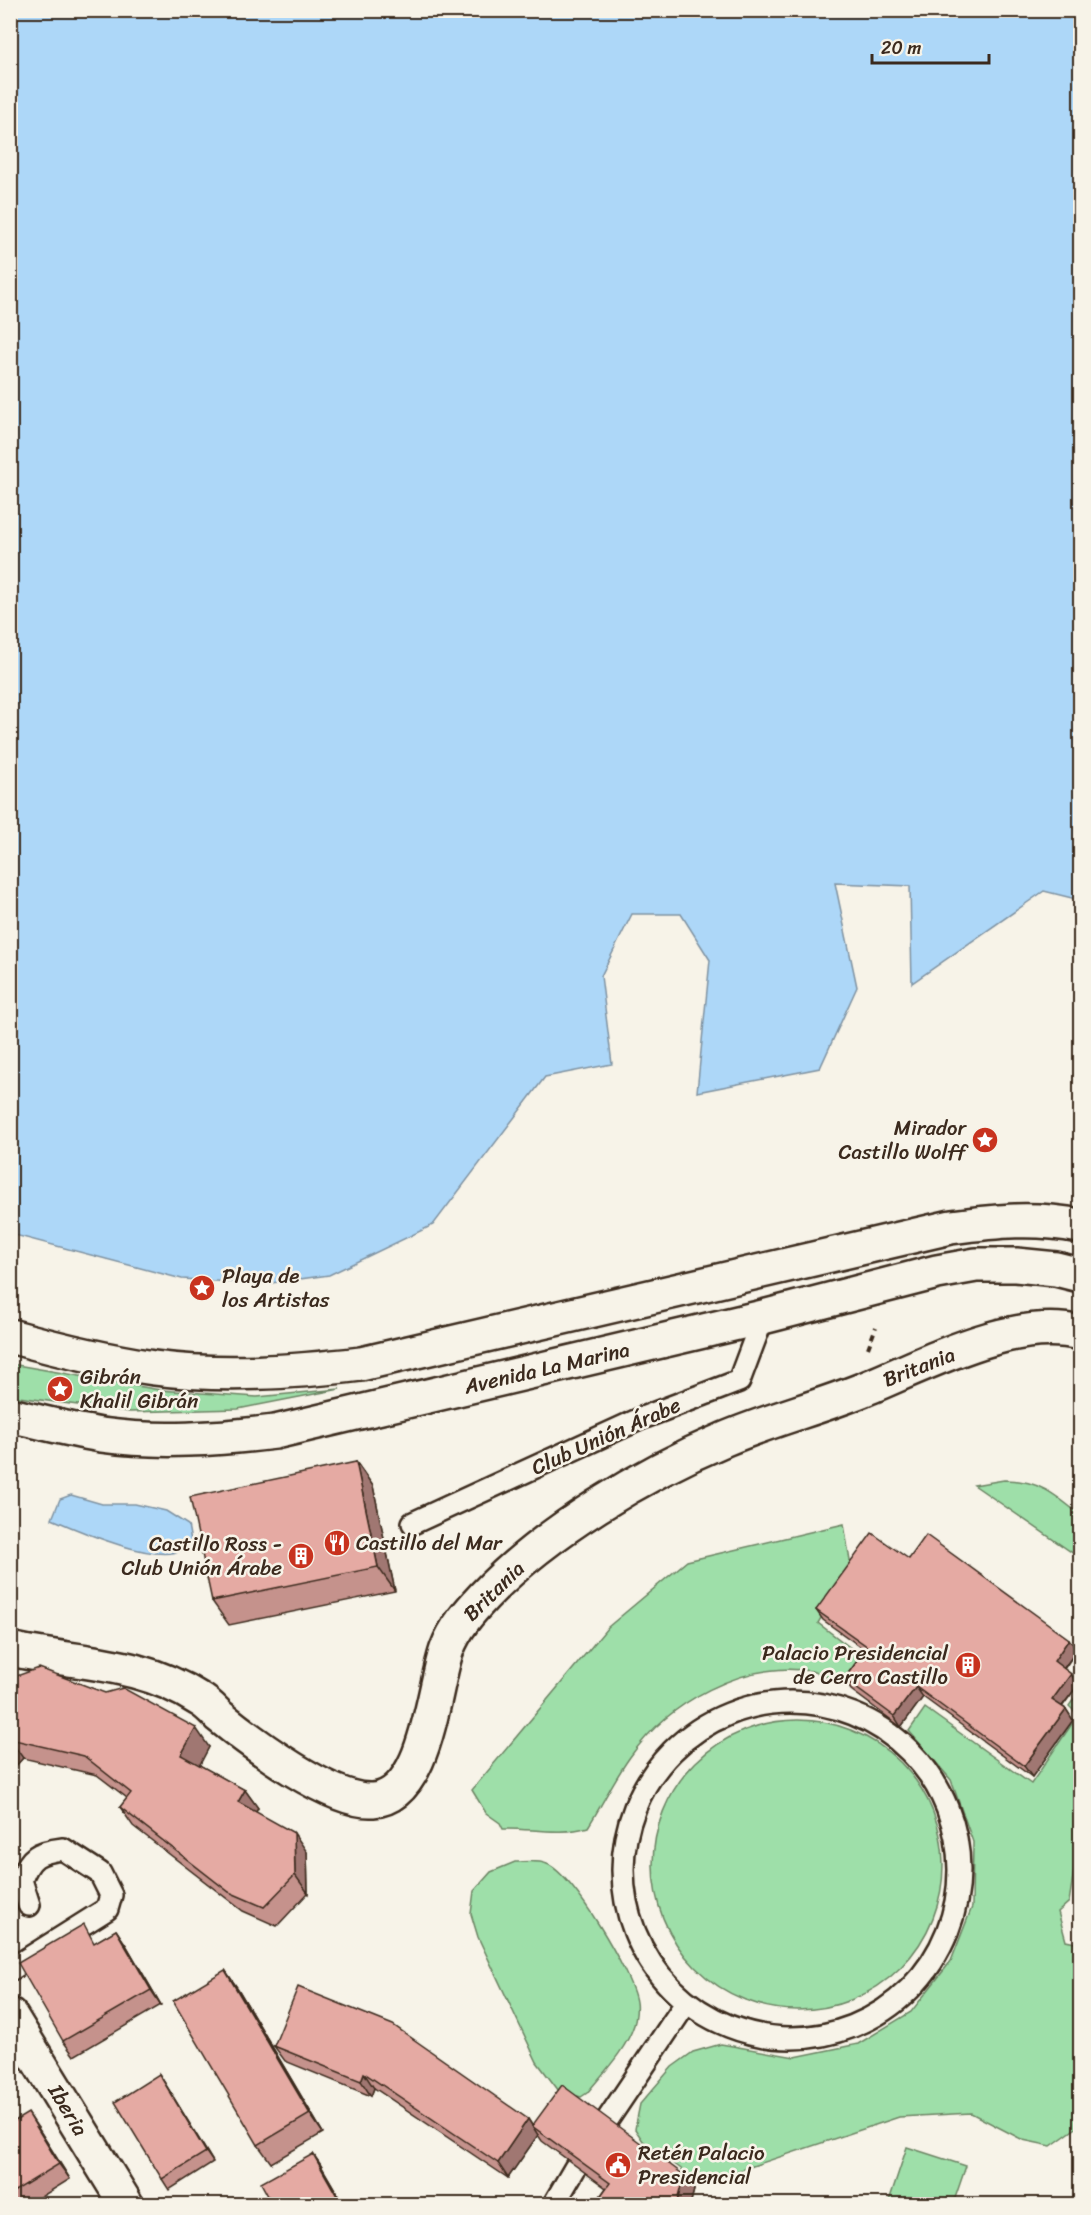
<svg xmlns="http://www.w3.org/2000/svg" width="1091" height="2215" viewBox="0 0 1091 2215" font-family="Sriracha,sans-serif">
	<rect width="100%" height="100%" fill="#f7f3e8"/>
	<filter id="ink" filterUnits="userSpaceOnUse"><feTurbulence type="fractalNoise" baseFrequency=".0167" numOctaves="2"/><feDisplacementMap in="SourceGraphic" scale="12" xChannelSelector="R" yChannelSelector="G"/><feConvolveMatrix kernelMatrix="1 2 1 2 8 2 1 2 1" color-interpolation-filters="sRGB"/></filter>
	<g filter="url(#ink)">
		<path fill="#9edfa9" stroke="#6c8464" stroke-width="1.5" d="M11,1364L160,1390L257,1397L340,1389L238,1409L130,1412L11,1396Z
			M1004,1480C1038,1480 1055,1494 1080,1515V1558L974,1485Z
			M844,1524L851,1567L818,1623L865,1659L844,1686C834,1681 822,1673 811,1671C743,1660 668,1703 630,1757C614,1779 602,1805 588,1827C560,1836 531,1828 503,1829L500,1823L486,1813L472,1790L608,1627L687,1561Z
			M1080,1690V1832L1069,1902L1058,1912L1066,1941L1075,1943L1080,1966V2118L1076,2128L1051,2146L1023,2140L971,2113L899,2117L726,2175L695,2179L643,2141L635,2129L640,2104L672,2067L693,2052L721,2044L795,2057L858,2044L911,2012L951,1961L972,1907L973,1842L951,1780L909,1731L925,1708L1031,1784L1078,1715L1069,1706Z
			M653 1865a145 145 0 1 1 290 0a145 145 0 1 1-290 0Z
			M515,1862C524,1862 538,1860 547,1864C573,1874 632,1974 636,2002C637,2008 636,2019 634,2025C626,2050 603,2073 587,2093L581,2097L559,2091L537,2062L478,1937L471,1914L474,1891L491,1872Z
			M907,2147L966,2166L953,2204H888Z"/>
		<path fill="#add7f8" stroke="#7f92a1" stroke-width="1.5" d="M10,11H1080V900L1044,891L912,983L910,886L835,883L857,987L820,1068L697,1092L710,960L681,914H632L601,976L612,1064L545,1077L433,1225L329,1275L264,1284L182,1279L11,1234Z
			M71,1495L102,1504H135L166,1511L188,1525L191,1541C188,1544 184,1548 181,1550C156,1564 77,1530 52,1519L60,1499Z"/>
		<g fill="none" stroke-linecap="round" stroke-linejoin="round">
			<defs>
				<path id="service" d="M413,1523L642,1418L739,1381L763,1317
					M623 1870a168 168 0 1 1 336 0a168 168 0 1 1-336 0Z
					M10,1970L107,1909L111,1895L100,1873L63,1849C38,1852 30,1856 21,1880L29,1905
					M554,2204L575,2168L686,2003"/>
				<path id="minor" d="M10,1649C77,1664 139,1660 199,1699C207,1703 213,1710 219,1716C251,1742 332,1803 373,1800C427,1797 433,1687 447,1649C455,1628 469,1612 484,1596C545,1532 644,1473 725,1439C770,1420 817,1408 862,1390C924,1365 1012,1316 1080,1333
					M10,2015L126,2204"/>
				<path id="primary" d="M10,1336C57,1349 107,1361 154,1368C223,1377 293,1372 361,1364L951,1227C997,1221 1034,1217 1080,1226
					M10,1415C40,1422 70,1430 101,1435C158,1443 217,1439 275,1432L763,1317L937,1272L976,1265H1016L1056,1269L1080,1275"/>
			</defs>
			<use href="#service" stroke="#3b2a1e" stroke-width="26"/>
			<use href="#minor" stroke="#3b2a1e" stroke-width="38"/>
			<use href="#primary" stroke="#3b2a1e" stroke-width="38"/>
			<path stroke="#3b2a1e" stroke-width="4" stroke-dasharray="6 4.5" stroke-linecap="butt" d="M868,1348L876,1327"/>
			<use href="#service" stroke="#f7f3e8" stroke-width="21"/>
			<use href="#minor" stroke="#f7f3e8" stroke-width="33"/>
			<use href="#primary" stroke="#f7f3e8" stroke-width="33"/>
		</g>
		<path fill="#c5928c" stroke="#3b2a1e" stroke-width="1.5" d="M356,1462L373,1486L395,1591L229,1625L212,1601Z
			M909,1559L1077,1650L1064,1669L1071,1674L1078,1685L1062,1707L1066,1709L1073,1720L1032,1777L923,1697L901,1727L851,1690L844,1679L865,1650L823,1620L816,1610Z
			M10,1676L209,1747L199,1765L245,1790L258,1808L256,1812L307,1852L308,1893L277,1926L243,1911L133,1826L120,1807L127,1798L97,1775L23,1758L11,1771H10Z
			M116,1930L126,1945L161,2005L74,2056L63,2041L96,1942Z
			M225,1970L238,1989L323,2133L271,2163L258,2145Z
			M274,2046L528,2119L532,2125L684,2175L694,2190L690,2205H594L606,2188L542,2141L538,2135L508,2178L374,2088L371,2096L285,2061Z
			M159,2074L213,2162L169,2190L162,2179Z
			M10,2124L38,2128L70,2179L28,2205H10Z
			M313,2154L320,2164L344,2205H273Z"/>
		<path fill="#a07772" stroke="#3b2a1e" stroke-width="1.5" d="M356,1462L373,1486L395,1591L378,1567Z
			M1069,1639L1077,1650L1061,1672L1054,1661Z
			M1071,1674L1078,1685L1059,1710L1052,1700Z
			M916,1687L923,1697L901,1727L894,1716Z
			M1066,1709L1073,1720L1032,1777L1024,1766Z
			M196,1728L209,1747L195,1774L181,1755Z
			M10,1740L23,1758L11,1771L10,1770Z
			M245,1790L258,1808L251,1821L238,1802Z
			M294,1833L307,1852L308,1893L295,1875Z
			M116,1930L126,1945L161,2005L151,1990Z
			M225,1970L238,1989L323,2133L310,2114Z
			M364,2073L374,2088L371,2096L361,2081Z
			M159,2074L166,2085L213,2162L206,2152Z
			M28,2113L38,2128L70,2179L59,2164Z
			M528,2119L538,2135L508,2178L498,2163Z
			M313,2154L320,2164L344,2205H342Z
			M684,2175L694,2190L690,2205H676Z"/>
		<path fill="#e5aaa3" stroke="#3b2a1e" stroke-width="1.5" d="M356,1462L378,1567L212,1601L190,1497Z
			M872,1533L909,1559L926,1535L1069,1639L1054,1661L1071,1674L1052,1700L1066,1709L1024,1766L916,1687L894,1716L844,1679L868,1647L816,1610Z
			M39,1668L105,1693L123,1688L196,1728L181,1755L245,1790L238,1802L294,1833L295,1875L264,1907L229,1892L120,1807L131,1793L84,1756L10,1739V1676L14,1677Z
			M84,1924L94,1943L116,1930L151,1990L63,2041L18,1963Z
			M225,1970L310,2114L258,2145L173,2001Z
			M298,1987L393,2025L528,2119L498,2163L364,2073L361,2081L274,2046Z
			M159,2074L206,2152L162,2179L115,2102Z
			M562,2085L684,2175L676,2205H594L610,2183L532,2126Z
			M28,2113L59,2164L10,2194V2124Z
			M313,2154L342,2205H292L288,2198L276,2205H273L261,2183Z"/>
	</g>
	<defs>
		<symbol id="sight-disc" viewBox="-11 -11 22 22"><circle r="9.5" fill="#c8321e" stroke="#f7f3e8"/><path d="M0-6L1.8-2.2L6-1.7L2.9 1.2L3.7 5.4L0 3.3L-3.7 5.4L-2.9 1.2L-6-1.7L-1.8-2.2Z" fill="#fff"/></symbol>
		<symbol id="restaurant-disc" viewBox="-11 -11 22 22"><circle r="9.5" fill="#c8321e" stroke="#f7f3e8"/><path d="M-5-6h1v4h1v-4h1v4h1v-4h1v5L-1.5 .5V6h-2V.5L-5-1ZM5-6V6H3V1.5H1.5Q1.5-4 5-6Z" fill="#fff"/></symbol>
		<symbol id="building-disc" viewBox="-11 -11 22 22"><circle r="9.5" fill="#c8321e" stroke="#f7f3e8"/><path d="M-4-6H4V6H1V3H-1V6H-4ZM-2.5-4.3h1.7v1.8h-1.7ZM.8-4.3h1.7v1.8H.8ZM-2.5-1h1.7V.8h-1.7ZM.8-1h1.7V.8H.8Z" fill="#fff"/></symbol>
		<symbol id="civic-disc" viewBox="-11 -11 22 22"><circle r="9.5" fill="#c8321e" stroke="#f7f3e8"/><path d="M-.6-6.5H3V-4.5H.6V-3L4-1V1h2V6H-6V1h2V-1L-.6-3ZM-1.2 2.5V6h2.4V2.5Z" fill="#fff"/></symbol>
	</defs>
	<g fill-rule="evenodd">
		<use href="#sight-disc" x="970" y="1125" width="30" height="30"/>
		<use href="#sight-disc" x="187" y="1273" width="30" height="30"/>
		<use href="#sight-disc" x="45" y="1374" width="30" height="30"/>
		<use href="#restaurant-disc" x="322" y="1528" width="30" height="30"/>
		<use href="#building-disc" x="286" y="1541" width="30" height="30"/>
		<use href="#building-disc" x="953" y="1650" width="30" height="30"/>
		<use href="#civic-disc" x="603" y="2150" width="30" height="30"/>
	</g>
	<g text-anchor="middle" stroke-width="5" stroke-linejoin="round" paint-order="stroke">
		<g font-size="21" fill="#3b2a1e" stroke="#f7f3e8" text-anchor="start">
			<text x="966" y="1135" text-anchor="end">Mirador<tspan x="966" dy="24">Castillo Wolff</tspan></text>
			<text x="222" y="1283">Playa de<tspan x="222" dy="24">los Artistas</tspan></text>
			<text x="80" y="1384">Gibrán<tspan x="80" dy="24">Khalil Gibrán</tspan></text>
			<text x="356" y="1550">Castillo del Mar</text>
			<text x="282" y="1551" text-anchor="end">Castillo Ross -<tspan x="282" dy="24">Club Unión Árabe</tspan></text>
			<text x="948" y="1660" text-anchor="end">Palacio Presidencial<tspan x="948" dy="24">de Cerro Castillo</tspan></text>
			<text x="638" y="2160">Retén Palacio<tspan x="638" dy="24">Presidencial</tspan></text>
		</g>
		<g font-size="21" fill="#3b2a1e" stroke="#f7f3e8">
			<text transform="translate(919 1367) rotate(-21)" y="7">Britania</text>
			<text transform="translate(547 1368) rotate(-13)" y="7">Avenida La Marina</text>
			<text transform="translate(606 1436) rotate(-24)" y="7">Club Unión Árabe</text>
			<text transform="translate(494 1591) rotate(-44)" y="7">Britania</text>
			<text transform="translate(68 2110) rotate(59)" y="7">Iberia</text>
		</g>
	</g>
	<rect width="1091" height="2215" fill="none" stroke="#f7f3e8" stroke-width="36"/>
	<rect x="18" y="18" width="1055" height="2179" fill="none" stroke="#3b2a1e" stroke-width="2" filter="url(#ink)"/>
	<path d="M872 54v9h117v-9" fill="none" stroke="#3b2a1e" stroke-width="3"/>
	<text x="881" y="54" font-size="18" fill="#3b2a1e" stroke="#f7f3e8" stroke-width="4.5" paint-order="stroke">20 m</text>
</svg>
